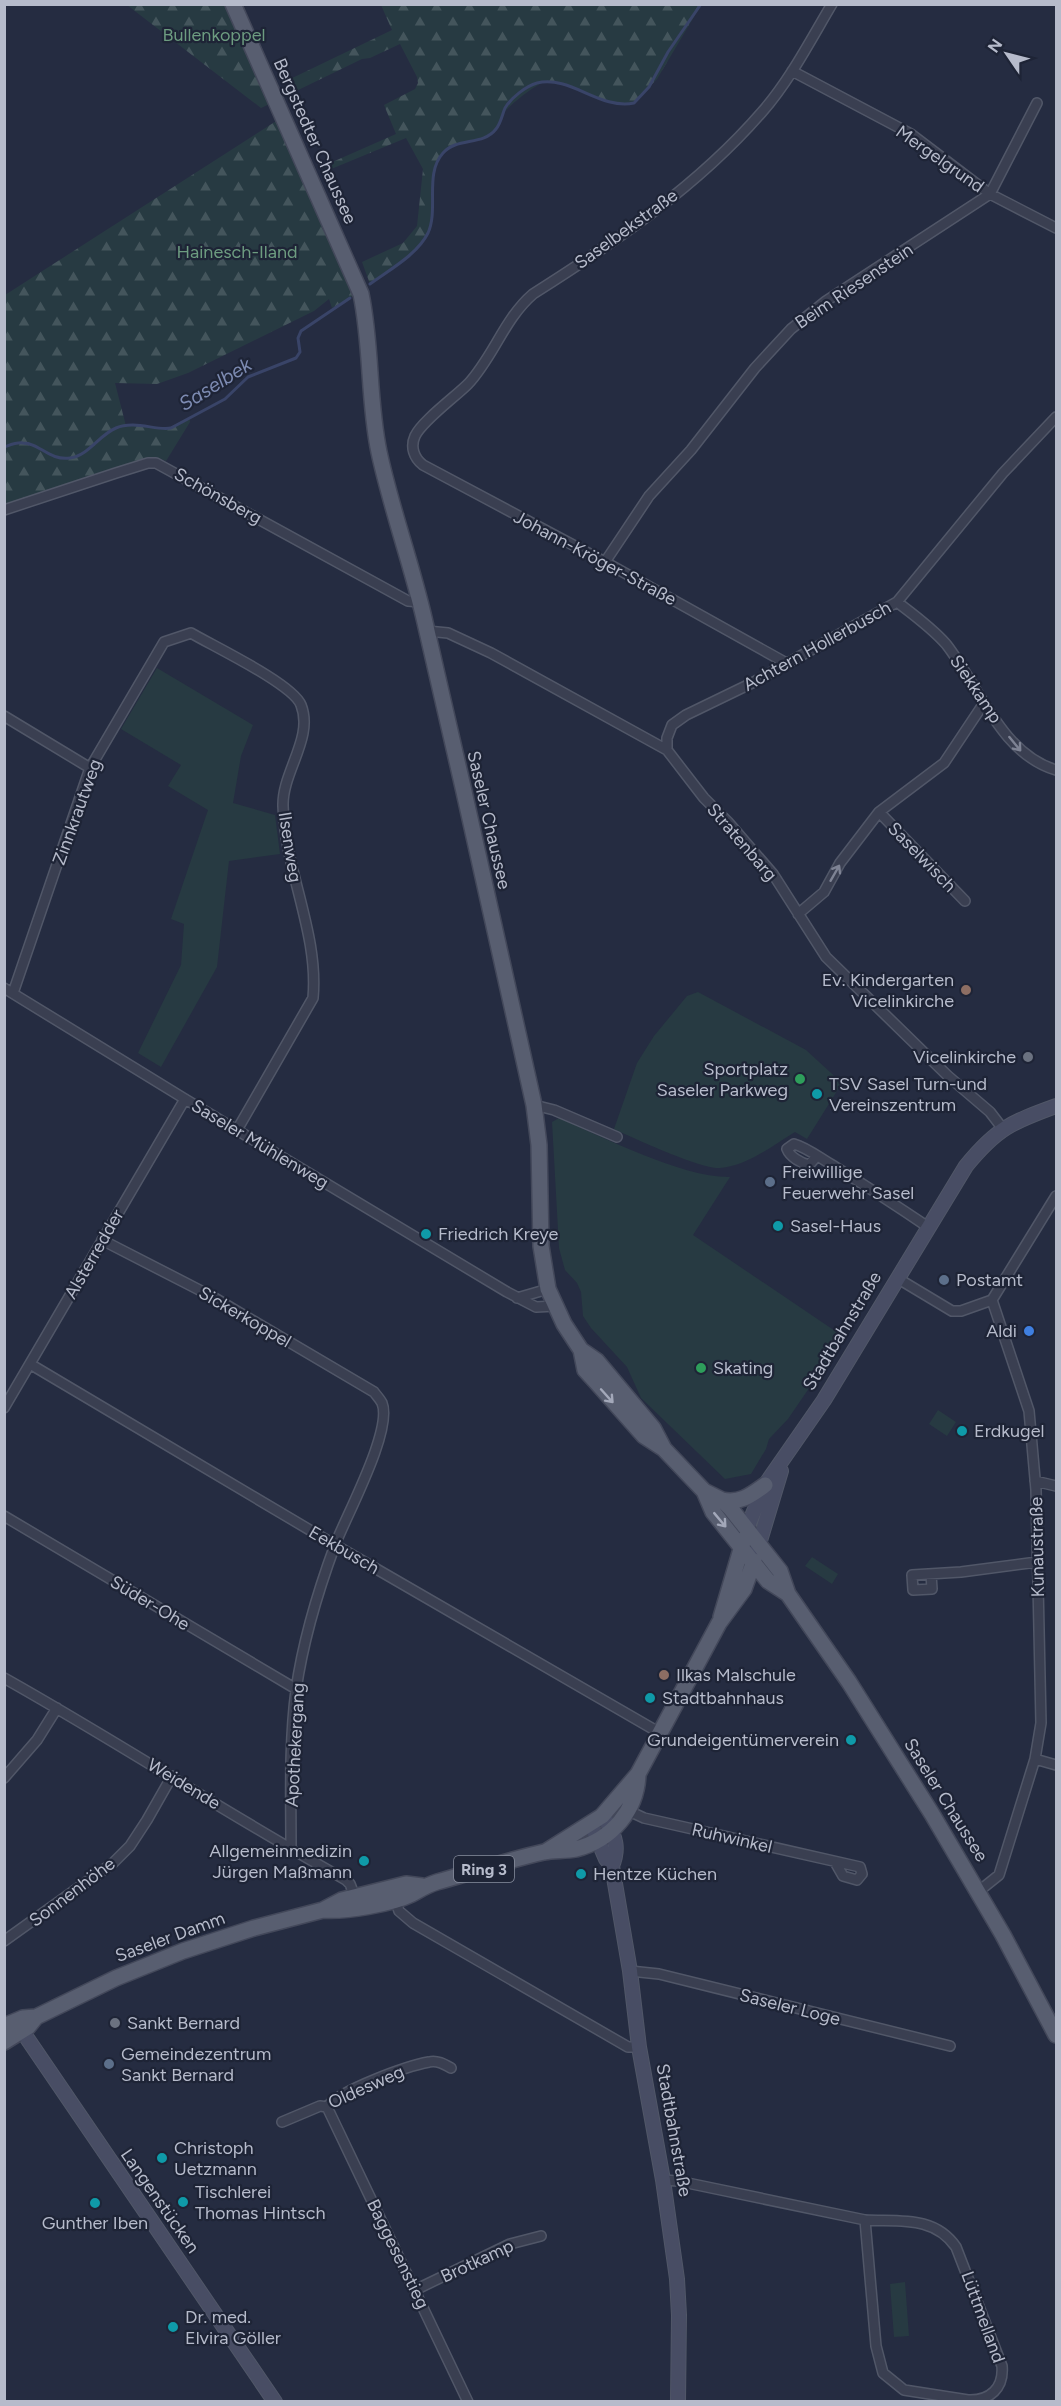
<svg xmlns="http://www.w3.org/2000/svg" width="1061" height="2406" viewBox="0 0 1061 2406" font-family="Figtree,sans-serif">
	<defs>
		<pattern id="forest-firs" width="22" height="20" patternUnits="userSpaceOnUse" patternTransform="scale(1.5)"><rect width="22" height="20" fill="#273a42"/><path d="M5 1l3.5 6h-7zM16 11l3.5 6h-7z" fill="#44555c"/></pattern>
	</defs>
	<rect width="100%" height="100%" fill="#252c41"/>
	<path fill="#273a42" d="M157,668L253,725L241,756L233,803L275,815L280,854L229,861L217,967L161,1067L138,1053L181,965L184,924L171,919L208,810L168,786L181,765L121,729Z
		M698,992L806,1050L842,1083L807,1139L795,1132C772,1146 747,1166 720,1168C703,1170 633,1138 614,1129L637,1063L654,1036L687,996Z
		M559,1118C603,1137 683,1178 730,1177L693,1235L844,1337L788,1419L769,1439L766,1449L751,1474L725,1479L641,1398L627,1367L591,1328L583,1316L581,1292L577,1283L565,1270L559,1248L552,1122Z
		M938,1410L956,1422L947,1436L929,1424Z
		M812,1557L838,1574L832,1584L805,1566Z
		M905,2282L909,2336L894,2337L890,2284Z"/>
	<path fill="url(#forest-firs)" d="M127,5H233L276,101L261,108Z
		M381,5H701L657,79L634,103C601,110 563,75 542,83C534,86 508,106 503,114C500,119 500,126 495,130C481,146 456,136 442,153C424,175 439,211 428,233C417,255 389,270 370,284L362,262L403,243L417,226L423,169L406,138L324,172L321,167L396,134L384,105L415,89L418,83L417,77L400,44L370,58L362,59L292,93L286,81L392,30Z
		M284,116L355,295L332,308L329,299L314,311L188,373L157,384L115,383L126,426L145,425L167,429L189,417L190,422L166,461L156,457L5,508V295Z"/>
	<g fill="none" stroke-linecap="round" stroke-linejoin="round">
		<path stroke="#394468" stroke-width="3" d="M370,284C389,270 417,255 428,233C439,209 424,174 443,153C457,137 483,146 496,129C501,123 502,115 505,108C511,98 526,86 537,83C571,75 599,110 634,103L649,87L668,52L701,4
			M4,447C10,445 17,442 23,443C40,443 49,461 70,458C88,456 99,435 116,428C135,420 156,431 171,428L225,399L248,377L296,358L300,352L298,338L301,331L350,298"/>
		<defs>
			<path id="street" d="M792,71L911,134L990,194L1056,228
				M4,510L116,473L148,463H156L408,601L420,602
				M605,562L649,496L691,450L755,368L791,329L826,301L990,194L1037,103
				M897,602C914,615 932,628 946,644C979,686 1001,754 1056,770
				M427,631L448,633L491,653L667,750L704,798L728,822L773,874L826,957L948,1076L990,1112L1003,1129
				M788,664L605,562L423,465C414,458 410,447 415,436C422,421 455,397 468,384C494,356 504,319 533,294C615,242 698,186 762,112C790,80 810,41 832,4
				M4,716L90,768
				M667,750V738L672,725L686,715L752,683L897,602L1003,473L1056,417
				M879,812L965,901
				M798,914L824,892L840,863L879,812L944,763L984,703
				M4,988L185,1099L507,1292L536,1307L556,1306
				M13,993L90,768L164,642L191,633C213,646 293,684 301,705C314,738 282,772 283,806C285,871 319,934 313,998L237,1130
				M534,1105L554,1110L617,1137
				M817,1156L809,1165C801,1163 790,1157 787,1149L794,1144C808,1148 821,1159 834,1166C866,1186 897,1206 928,1227
				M102,1240L213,1297L374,1392C376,1395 380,1399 382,1403C393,1430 346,1516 335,1545C318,1591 303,1641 296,1690C289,1743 291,1797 291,1850
				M897,1278L952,1311H961L992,1300
				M517,1298L548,1289
				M992,1300L1056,1196
				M30,1364L335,1545L660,1733
				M4,1408L185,1099
				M1035,1481L1056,1486
				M4,1516L296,1689
				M931,1574L932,1589L913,1590L912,1575L961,1572L1037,1562
				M4,1678C120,1743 230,1816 346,1880L350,1884L355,1897
				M1035,1759L1056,1765
				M4,1778L37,1740L57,1708
				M629,1811L644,1818L860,1867L862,1874L857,1880L843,1876L835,1862
				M979,1891L999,1875L1035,1759L1041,1723L1036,1490L1029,1411L992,1300
				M395,1899L399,1911L413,1923L628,2047H639
				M4,1941L113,1863L130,1846L147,1820L172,1776
				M630,1971L659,1974L950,2046
				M327,2107L468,2402
				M327,2107C340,2090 407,2066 429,2062C437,2060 444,2064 451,2068
				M282,2122L320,2106L327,2107
				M663,2180L678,2181L865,2220
				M865,2220C898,2222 934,2215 956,2247L1002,2366C1004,2388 990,2401 968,2400L904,2390L883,2373L876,2346Z
				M415,2290L510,2244L541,2236"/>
			<path id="secondary" d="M747,1528L765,1485L824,1400L966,1166C997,1128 1012,1122 1056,1106
				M756,1554L781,1471
				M606,1821C616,1837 619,1849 612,1866
				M591,1824L606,1859L612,1866L630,1971L639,2047L663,2180L677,2279L679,2315L678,2402
				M16,2022L275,2402"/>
			<path id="primary" d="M233,4L361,294C372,346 368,400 379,452C391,508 411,562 424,618C462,780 498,943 534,1105L539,1145L541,1246L548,1289L564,1324L581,1350L597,1361L653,1428L664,1449
				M581,1350L585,1370L596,1382L644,1436L664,1449L704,1491L713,1512L768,1581L788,1594
				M704,1491L722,1500L731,1509L780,1571L788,1594L849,1682L932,1814L1003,1935L1056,2035
				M722,1500C740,1504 751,1495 765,1485
				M721,1617L744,1539
				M545,1852L602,1816L638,1774L719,1623L744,1589L754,1561
				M323,1910C345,1912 392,1904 412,1894C421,1889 427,1885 437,1882C473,1872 508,1860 544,1852C554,1850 565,1851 576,1849C612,1840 637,1810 638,1774
				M4,2026L23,2018L36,2017L116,1978L183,1951L254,1928L323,1910L342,1900L406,1884L422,1886
				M4,2042L28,2027L36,2017"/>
		</defs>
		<use href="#street" stroke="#515768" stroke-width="12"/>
		<use href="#secondary" stroke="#515768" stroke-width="16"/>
		<use href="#primary" stroke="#43485a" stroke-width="18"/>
		<use href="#street" stroke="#3a3f51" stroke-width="9"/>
		<use href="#secondary" stroke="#484d64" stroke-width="14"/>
		<use href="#primary" stroke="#585e70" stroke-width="15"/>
	</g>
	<defs><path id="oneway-shaft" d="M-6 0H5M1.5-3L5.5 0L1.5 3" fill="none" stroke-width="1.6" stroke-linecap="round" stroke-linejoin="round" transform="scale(1.5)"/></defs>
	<g stroke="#7e8394">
		<use href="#oneway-shaft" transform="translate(1015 744) rotate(51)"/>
		<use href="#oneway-shaft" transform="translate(835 873) rotate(-60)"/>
	</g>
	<g stroke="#a3a8b9">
		<use href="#oneway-shaft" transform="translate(607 1396) rotate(48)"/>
		<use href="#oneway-shaft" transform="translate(720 1520) rotate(50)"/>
	</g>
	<g fill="#8d6e63" stroke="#1e2436" stroke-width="2">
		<circle cx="966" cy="990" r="6"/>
		<circle cx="664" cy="1675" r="6"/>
	</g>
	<g fill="#6b7280" stroke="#1e2436" stroke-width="2">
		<circle cx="1028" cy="1057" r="6"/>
		<circle cx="115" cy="2023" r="6"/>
	</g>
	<g fill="#2e9e5b" stroke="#1e2436" stroke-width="2">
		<circle cx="800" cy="1079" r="6"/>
		<circle cx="701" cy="1368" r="6"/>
	</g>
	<g fill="#0f9aa8" stroke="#1e2436" stroke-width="2">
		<circle cx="817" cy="1094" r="6"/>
		<circle cx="778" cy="1226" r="6"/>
		<circle cx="426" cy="1234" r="6"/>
		<circle cx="962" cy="1431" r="6"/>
		<circle cx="650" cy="1698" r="6"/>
		<circle cx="851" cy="1740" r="6"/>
		<circle cx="364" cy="1861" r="6"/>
		<circle cx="581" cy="1874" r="6"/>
		<circle cx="162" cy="2158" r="6"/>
		<circle cx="183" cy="2202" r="6"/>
		<circle cx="95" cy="2203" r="6"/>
		<circle cx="173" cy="2327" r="6"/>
	</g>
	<g fill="#5c6f8a" stroke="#1e2436" stroke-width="2">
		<circle cx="770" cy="1182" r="6"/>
		<circle cx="944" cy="1280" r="6"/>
		<circle cx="109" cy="2064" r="6"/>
	</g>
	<circle fill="#3f7fe0" stroke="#1e2436" stroke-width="2" cx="1029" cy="1331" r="6"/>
	<g text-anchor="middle" stroke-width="4.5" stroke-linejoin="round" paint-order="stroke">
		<rect fill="#1e2436" stroke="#888e9e" stroke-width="1.5" x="454" y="1856" width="60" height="26" rx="4.5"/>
		<g font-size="16" font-weight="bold" fill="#b6bbcb">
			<text x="484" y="1875">Ring 3</text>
		</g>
		<g font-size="18" fill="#6d9c80" stroke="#1e2436">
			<text x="214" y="41">Bullenkoppel</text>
			<text x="237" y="258">Hainesch-Iland</text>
		</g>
		<g font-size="18" fill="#b6bbcb" stroke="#1e2436">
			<text transform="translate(315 141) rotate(66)" y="6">Bergstedter Chaussee</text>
			<text transform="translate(940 159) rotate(35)" y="6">Mergelgrund</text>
			<text transform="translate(626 229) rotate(-36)" y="6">Saselbekstraße</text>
			<text transform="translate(854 286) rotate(-34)" y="6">Beim Riesenstein</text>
			<text transform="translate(218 496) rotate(29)" y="6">Schönsberg</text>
			<text transform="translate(595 558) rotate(28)" y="6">Johann-Kröger-Straße</text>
			<text transform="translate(817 646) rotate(-29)" y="6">Achtern Hollerbusch</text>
			<text transform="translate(976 689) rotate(56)" y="6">Siekkamp</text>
			<text transform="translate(77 812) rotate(-70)" y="6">Zinnkrautweg</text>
			<text transform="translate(489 820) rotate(77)" y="6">Saseler Chaussee</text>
			<text transform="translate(742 842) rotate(49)" y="6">Stratenbarg</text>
			<text transform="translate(290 847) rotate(81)" y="6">Ilsenweg</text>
			<text transform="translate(922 857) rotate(46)" y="6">Saselwisch</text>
			<text transform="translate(260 1144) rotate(31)" y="6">Saseler Mühlenweg</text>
			<text transform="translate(94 1254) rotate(-60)" y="6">Alsterredder</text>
			<text transform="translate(245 1317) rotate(30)" y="6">Sickerkoppel</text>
			<text transform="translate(842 1331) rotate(-59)" y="6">Stadtbahnstraße</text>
			<text transform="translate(1037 1547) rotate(-91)" y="6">Kunaustraße</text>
			<text transform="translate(344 1550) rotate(30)" y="6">Eekbusch</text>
			<text transform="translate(150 1603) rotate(31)" y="6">Süder-Ohe</text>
			<text transform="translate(295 1745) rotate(-87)" y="6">Apothekergang</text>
			<text transform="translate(184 1784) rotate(31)" y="6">Weidende</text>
			<text transform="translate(946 1800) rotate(58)" y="6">Saseler Chaussee</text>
			<text transform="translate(732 1838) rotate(13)" y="6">Ruhwinkel</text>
			<text transform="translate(72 1892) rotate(-37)" y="6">Sonnenhöhe</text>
			<text transform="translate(170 1937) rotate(-20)" y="6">Saseler Damm</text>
			<text transform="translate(790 2007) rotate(14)" y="6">Saseler Loge</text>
			<text transform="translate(366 2087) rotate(-24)" y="6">Oldesweg</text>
			<text transform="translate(674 2130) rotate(80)" y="6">Stadtbahnstraße</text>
			<text transform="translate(160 2201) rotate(55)" y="6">Langenstücken</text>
			<text transform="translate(398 2254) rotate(64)" y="6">Baggesenstieg</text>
			<text transform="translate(477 2261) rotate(-25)" y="6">Brotkamp</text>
			<text transform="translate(983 2317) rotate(70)" y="6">Lüttmelland</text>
		</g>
		<g font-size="18" fill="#b6bbcb" stroke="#1e2436" text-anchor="start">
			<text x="954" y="986" text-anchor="end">Ev. Kindergarten<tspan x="954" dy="21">Vicelinkirche</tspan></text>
			<text x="1016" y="1063" text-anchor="end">Vicelinkirche</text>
			<text x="788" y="1075" text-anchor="end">Sportplatz<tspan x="788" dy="21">Saseler Parkweg</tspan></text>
			<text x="829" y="1090">TSV Sasel Turn-und<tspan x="829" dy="21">Vereinszentrum</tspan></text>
			<text x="782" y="1178">Freiwillige<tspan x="782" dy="21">Feuerwehr Sasel</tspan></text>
			<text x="790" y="1232">Sasel-Haus</text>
			<text x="438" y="1240">Friedrich Kreye</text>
			<text x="956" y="1286">Postamt</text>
			<text x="1017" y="1337" text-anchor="end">Aldi</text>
			<text x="713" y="1374">Skating</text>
			<text x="974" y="1437">Erdkugel</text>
			<text x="676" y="1681">Ilkas Malschule</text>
			<text x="662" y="1704">Stadtbahnhaus</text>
			<text x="839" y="1746" text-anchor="end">Grundeigentümerverein</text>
			<text x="352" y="1857" text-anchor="end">Allgemeinmedizin<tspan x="352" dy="21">Jürgen Maßmann</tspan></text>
			<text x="593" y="1880">Hentze Küchen</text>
			<text x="127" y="2029">Sankt Bernard</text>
			<text x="121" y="2060">Gemeindezentrum<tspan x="121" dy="21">Sankt Bernard</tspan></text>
			<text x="174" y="2154">Christoph<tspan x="174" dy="21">Uetzmann</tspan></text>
			<text x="195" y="2198">Tischlerei<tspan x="195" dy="21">Thomas Hintsch</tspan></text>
			<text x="95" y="2229" text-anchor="middle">Gunther Iben</text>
			<text x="185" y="2323">Dr. med.<tspan x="185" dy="21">Elvira Göller</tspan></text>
		</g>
		<g font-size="20" font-style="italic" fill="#7d8bb2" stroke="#1e2436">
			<text transform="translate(215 384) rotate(-32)" y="7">Saselbek</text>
		</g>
	</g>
	<rect width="1061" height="2406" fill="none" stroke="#b6bbcb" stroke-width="12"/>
	<g transform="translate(1007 54) rotate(305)" stroke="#1e2436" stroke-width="4.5" paint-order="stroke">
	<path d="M0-4.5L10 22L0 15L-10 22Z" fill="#b6bbcb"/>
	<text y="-9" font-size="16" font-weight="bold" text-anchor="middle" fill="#b6bbcb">N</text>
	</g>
</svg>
